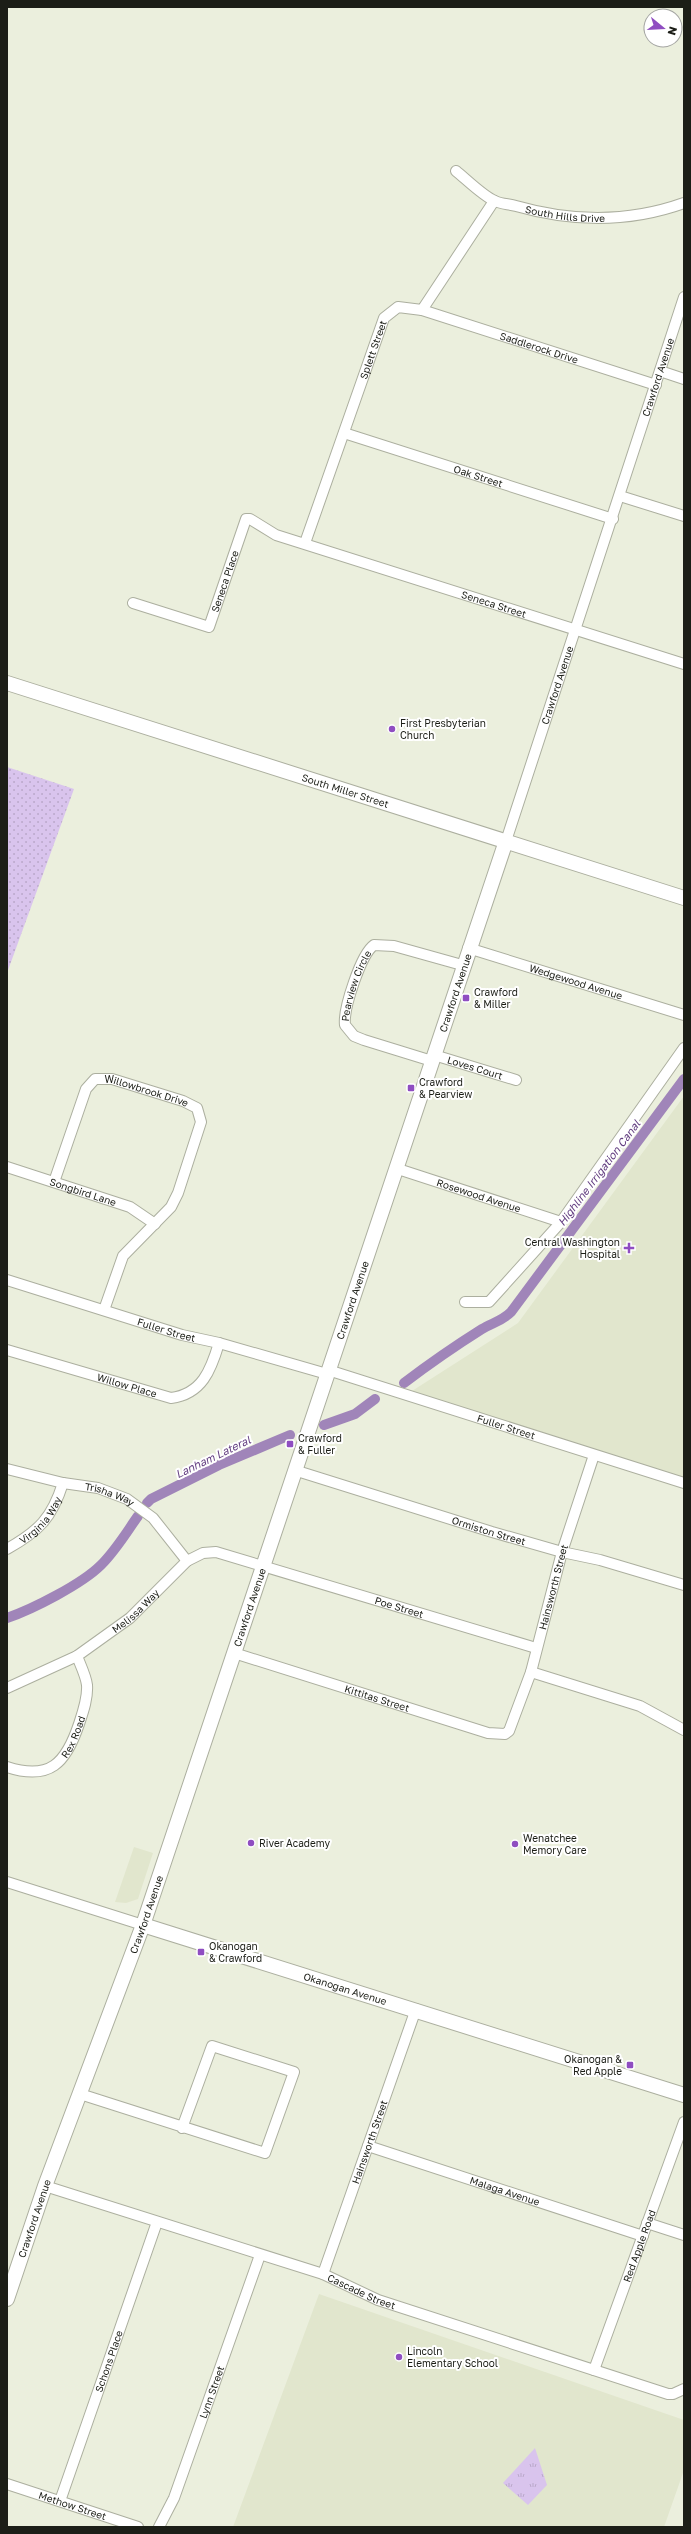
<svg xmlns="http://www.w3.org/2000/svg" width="691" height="2534" viewBox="0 0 691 2534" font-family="'Golos Text',sans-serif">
	<defs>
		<pattern id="grass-dots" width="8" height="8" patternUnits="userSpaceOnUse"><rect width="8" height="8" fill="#d9c4ed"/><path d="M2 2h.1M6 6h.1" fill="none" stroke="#baa8ca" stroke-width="1.8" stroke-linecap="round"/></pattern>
		<pattern id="park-tufts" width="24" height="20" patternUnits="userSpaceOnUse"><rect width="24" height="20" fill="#d9c4ed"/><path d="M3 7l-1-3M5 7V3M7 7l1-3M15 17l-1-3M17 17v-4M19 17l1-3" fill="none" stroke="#baa8ca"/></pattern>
	</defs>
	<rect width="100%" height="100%" fill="#ebefdd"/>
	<path fill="#e1e6cd" d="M684,1096V1478L412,1391L518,1323Z
		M134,1847L153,1853L138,1899L126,1903L115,1902Z
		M319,2294L684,2420V2470L664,2527H233Z"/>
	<path fill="url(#grass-dots)" d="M7,767L74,789L7,973Z"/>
	<path fill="url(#park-tufts)" d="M535,2448L547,2485L528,2505L503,2483Z"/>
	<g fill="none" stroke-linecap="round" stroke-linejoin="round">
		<path stroke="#a085b9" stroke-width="10" d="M404,1383C429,1364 455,1346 482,1329C492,1323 502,1321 511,1312L684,1079
			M324,1425L355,1414L375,1399
			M147,1503L151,1499L219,1465L290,1435
			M7,1618C33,1609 82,1584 101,1565C116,1550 126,1533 138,1516"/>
		<defs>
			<g id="street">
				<path id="s1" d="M456,171C466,179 484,197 495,201C501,204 509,204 516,206C572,222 628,223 684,203"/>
				<path id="s2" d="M422,310L656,385"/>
				<path d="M660,371L684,379"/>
				<path id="s3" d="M344,433L613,519"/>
				<path d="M620,496L684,516"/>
				<path id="s4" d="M305,543L384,318L398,307L422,310L494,201"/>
				<path id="s5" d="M133,603L209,627L246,519H250L276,535L684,664"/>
				<path id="s6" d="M506,841L684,297"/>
				<path id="s7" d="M468,948L684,1015"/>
				<path id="s8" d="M434,1055L516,1080"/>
				<path id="s9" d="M432,1061L364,1040L354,1036L345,1025C343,1009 361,954 374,945L394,946L462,965"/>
				<path id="s10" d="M7,1167L130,1207L155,1224"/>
				<path id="s11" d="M398,1169L561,1222"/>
				<path id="s12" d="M54,1182L86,1089L95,1079H112L183,1101L197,1108L201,1122L178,1193L171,1207L123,1256L104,1310"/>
				<path id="s13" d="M7,1280L182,1335L219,1343L327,1374"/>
				<path d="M465,1302H489L561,1222L684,1048"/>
				<path id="s14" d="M7,1350L171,1398C202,1394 211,1370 219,1343"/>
				<path id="s15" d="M328,1370L684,1483"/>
				<path id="s16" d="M7,1469L63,1483L98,1488L127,1499L153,1518L187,1561"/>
				<path id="s17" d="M294,1470L492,1532L562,1552L600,1560L684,1585"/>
				<path id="s18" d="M7,1549C39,1531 52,1518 63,1483"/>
				<path id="s19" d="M234,1653L488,1733L505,1734L509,1731L531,1672L562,1552L594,1455"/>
				<path d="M531,1672L640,1706L684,1730"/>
				<path id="s20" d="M7,1688L77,1656L130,1618L187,1561L203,1553L216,1552L536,1648"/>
				<path id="s21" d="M7,1767C50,1781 66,1763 79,1724C83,1712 88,1698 87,1685C86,1676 80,1664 77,1656"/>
				<path d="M7,1882L143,1925"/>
				<path d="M80,2094L265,2153L294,2072L212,2046L182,2128"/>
				<path id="s22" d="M368,2146L643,2236"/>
				<path id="s23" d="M45,2186L323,2274L378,2300L668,2394H673L684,2389"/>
				<path d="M647,2223L684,2235"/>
				<path id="s24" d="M323,2274L416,2009"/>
				<path id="s25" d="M594,2370L684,2122"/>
				<path id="s26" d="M7,2484L138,2527"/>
				<path id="s27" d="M60,2501L157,2222"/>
				<path id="s28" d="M159,2527L174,2498L260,2255"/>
			</g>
			<g id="secondary">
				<path id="s29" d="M7,683L684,898"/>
				<path id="s30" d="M143,1925L684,2095"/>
				<path id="s31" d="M7,2299L45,2186L143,1925L506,841"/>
			</g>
		</defs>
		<use href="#street" stroke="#acaf9f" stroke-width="12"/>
		<use href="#secondary" stroke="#acaf9f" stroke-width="16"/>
		<use href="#street" stroke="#fff" stroke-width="10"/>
		<use href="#secondary" stroke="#fff" stroke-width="14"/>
	</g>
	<g fill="#8f4dc1" stroke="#fff" stroke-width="1.5">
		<circle cx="392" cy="729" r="4"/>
		<rect x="462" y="994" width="8" height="8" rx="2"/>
		<rect x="407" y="1084" width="8" height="8" rx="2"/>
		<path d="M627 1242h4v4h4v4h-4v4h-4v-4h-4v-4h4z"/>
		<rect x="286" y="1440" width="8" height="8" rx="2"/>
		<circle cx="251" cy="1843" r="4"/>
		<circle cx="515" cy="1844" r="4"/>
		<rect x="197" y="1948" width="8" height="8" rx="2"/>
		<rect x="626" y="2061" width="8" height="8" rx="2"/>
		<circle cx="399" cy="2357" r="4"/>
	</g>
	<g text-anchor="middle" stroke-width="4" stroke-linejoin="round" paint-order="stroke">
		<g font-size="10" fill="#1c1e17" stroke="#fff">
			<text dy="4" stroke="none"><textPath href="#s1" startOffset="121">South Hills Drive</textPath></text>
			<text dy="4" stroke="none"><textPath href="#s2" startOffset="123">Saddlerock Drive</textPath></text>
			<text dy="4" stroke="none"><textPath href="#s4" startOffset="205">Splett Street</textPath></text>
			<text dy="4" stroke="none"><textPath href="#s6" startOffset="488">Crawford Avenue</textPath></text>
			<text dy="4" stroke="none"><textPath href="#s3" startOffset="141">Oak Street</textPath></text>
			<text dy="4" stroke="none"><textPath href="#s5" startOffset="128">Seneca Place</textPath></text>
			<text dy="4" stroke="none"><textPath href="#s5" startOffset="457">Seneca Street</textPath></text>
			<text dy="4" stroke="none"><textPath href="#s6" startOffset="164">Crawford Avenue</textPath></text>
			<text dy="4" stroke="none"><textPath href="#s29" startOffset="355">South Miller Street</textPath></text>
			<text dy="4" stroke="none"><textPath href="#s7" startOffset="113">Wedgewood Avenue</textPath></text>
			<text dy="4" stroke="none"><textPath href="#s9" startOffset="137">Pearview Circle</textPath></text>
			<text dy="4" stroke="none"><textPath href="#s31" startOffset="1381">Crawford Avenue</textPath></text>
			<text dy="4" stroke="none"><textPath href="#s8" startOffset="43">Loves Court</textPath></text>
			<text dy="4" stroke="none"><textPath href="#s12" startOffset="165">Willowbrook Drive</textPath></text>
			<text dy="4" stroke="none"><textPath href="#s10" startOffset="80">Songbird Lane</textPath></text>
			<text dy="4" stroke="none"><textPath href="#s11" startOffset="85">Rosewood Avenue</textPath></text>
			<text dy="4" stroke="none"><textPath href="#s31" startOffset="1057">Crawford Avenue</textPath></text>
			<text dy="4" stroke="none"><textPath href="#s13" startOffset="167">Fuller Street</textPath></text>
			<text dy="4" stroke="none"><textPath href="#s14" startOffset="125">Willow Place</textPath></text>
			<text dy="4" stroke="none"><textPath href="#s15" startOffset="187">Fuller Street</textPath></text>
			<text dy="4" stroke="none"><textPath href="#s16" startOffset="106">Trisha Way</textPath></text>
			<text dy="4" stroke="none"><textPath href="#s18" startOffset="45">Virginia Way</textPath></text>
			<text dy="4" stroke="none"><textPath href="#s17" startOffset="204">Ormiston Street</textPath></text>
			<text dy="4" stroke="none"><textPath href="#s19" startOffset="439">Hainsworth Street</textPath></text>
			<text dy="4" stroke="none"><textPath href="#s31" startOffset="733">Crawford Avenue</textPath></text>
			<text dy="4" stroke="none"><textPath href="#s20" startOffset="445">Poe Street</textPath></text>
			<text dy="4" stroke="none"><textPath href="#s20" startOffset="151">Melissa Way</textPath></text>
			<text dy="4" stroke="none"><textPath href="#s19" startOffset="150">Kittitas Street</textPath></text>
			<text dy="4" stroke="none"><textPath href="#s21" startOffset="84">Rex Road</textPath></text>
			<text dy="4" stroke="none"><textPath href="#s31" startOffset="409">Crawford Avenue</textPath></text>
			<text dy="4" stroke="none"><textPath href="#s30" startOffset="212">Okanogan Avenue</textPath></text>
			<text dy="4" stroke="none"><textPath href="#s24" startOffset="140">Hainsworth Street</textPath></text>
			<text dy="4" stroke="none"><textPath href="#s22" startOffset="144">Malaga Avenue</textPath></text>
			<text dy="4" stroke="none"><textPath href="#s31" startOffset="85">Crawford Avenue</textPath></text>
			<text dy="4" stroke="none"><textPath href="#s25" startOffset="132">Red Apple Road</textPath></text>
			<text dy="4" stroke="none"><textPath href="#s23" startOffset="334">Cascade Street</textPath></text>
			<text dy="4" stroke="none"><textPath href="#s27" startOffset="148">Schons Place</textPath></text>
			<text dy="4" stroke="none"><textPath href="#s28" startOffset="145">Lynn Street</textPath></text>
			<text dy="4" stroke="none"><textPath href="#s26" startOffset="69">Methow Street</textPath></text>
		</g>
		<g font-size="10" fill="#1c1e17" stroke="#fff" text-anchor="start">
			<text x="400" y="727">First Presbyterian<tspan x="400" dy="12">Church</tspan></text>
			<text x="474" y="996">Crawford<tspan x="474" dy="12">&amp; Miller</tspan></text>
			<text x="419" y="1086">Crawford<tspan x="419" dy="12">&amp; Pearview</tspan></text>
			<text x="620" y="1246" text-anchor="end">Central Washington<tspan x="620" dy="12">Hospital</tspan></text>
			<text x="298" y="1442">Crawford<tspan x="298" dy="12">&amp; Fuller</tspan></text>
			<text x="523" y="1842">Wenatchee<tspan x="523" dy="12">Memory Care</tspan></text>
			<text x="259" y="1847">River Academy</text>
			<text x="209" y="1950">Okanogan<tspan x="209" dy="12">&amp; Crawford</tspan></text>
			<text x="622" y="2063" text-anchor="end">Okanogan &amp;<tspan x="622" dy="12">Red Apple</tspan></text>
			<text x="407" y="2355">Lincoln<tspan x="407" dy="12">Elementary School</tspan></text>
		</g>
		<g font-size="11" font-style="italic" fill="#633e81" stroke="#fff">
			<text transform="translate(599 1173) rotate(-53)" y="4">Highline Irrigation Canal</text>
			<text transform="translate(213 1457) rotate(-26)" y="4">Lanham Lateral</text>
		</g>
	</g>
	<rect width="691" height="2534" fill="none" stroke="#1c1e17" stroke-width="16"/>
	<g transform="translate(663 28) rotate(108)"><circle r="19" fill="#ffffff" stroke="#a4a5a2"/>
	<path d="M0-3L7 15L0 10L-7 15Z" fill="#8f4dc1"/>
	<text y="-6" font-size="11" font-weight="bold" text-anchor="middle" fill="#1c1e17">N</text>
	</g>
</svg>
